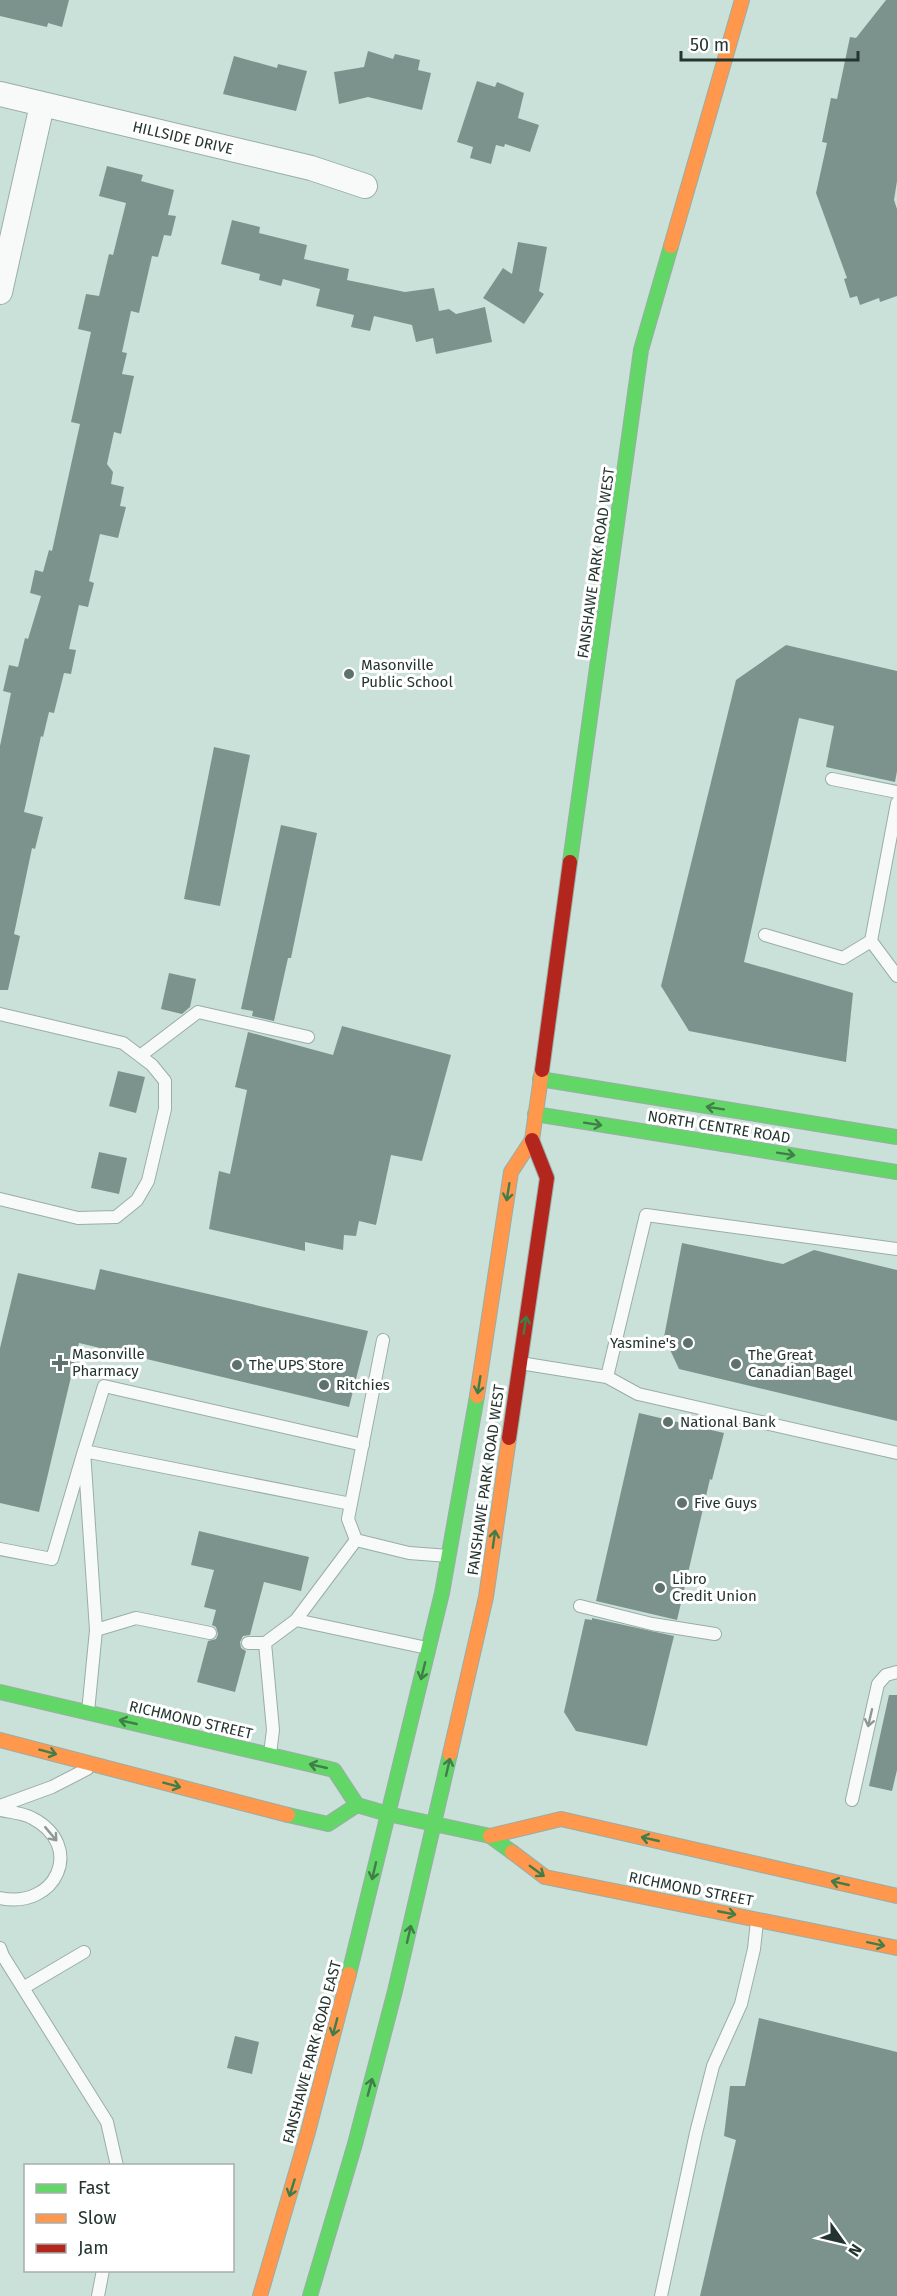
<svg xmlns="http://www.w3.org/2000/svg" width="897" height="2296" viewBox="0 0 897 2296" font-family="'Fira Sans',sans-serif">
	<rect width="100%" height="100%" fill="#cae1d9"/>
	<path fill="#7c938d" d="M0,0H69L62,27L48,23L47,27L0,16Z
		M886,0H897V181L894,200L897,209V296L880,302L879,298L860,305L857,296L850,298L844,279L847,278L816,193L827,143L822,142L831,98L837,99L850,37L856,38Z
		M368,51L393,59L395,54L420,60L418,70L431,73L422,110L368,97L339,104L334,72L364,67Z
		M234,56L277,68L278,64L307,71L296,111L223,94Z
		M477,81L495,87L497,82L524,93L518,118L539,125L530,152L505,144L504,147L496,145L491,164L470,158L473,147L457,142Z
		M107,166L143,175L141,181L174,190L168,215L176,216L171,236L164,235L158,257L152,256L139,313L131,311L122,352L127,353L122,374L134,376L121,434L114,432L107,464L113,472L111,484L124,487L120,506L126,507L118,538L100,534L89,581L94,583L88,607L79,605L69,649L76,650L71,674L64,673L54,713L49,712L43,737L41,736L24,812L43,817L35,849L32,848L14,934L20,936L8,990H0V746L11,693L3,691L9,665L18,667L25,638L28,639L41,596L30,593L35,570L43,572L49,550L52,551L80,424L71,422L91,332L78,329L86,294L99,296L109,254L113,255L126,203L99,196Z
		M232,220L260,227L259,233L307,245L304,259L349,269L347,280L405,292L434,288L439,311L449,309L456,314L485,307L492,342L436,354L433,338L416,342L412,325L374,316L370,331L351,327L354,315L316,306L320,289L283,279L281,286L259,280L260,274L221,264Z
		M518,242L547,247L539,291L544,294L524,324L483,298L503,268L512,274Z
		M786,645L897,671V771L895,782L826,767L834,726L799,718L744,962L853,993L846,1062L689,1031L661,986L736,680Z
		M214,747L250,755L220,906L184,899Z
		M281,825L317,833L291,958H288L274,1021L252,1016L253,1011L241,1009Z
		M169,973L196,979L190,1007L182,1014L161,1009Z
		M342,1026L451,1055L422,1161L391,1155L376,1225L359,1221L356,1236L344,1235L343,1250L305,1242V1251L209,1229L219,1171L230,1174L247,1090L235,1087L248,1032L333,1055Z
		M118,1071L145,1077L136,1113L109,1106Z
		M99,1152L127,1158L119,1194L91,1188Z
		M682,1243L783,1264L814,1250L897,1270V1421L679,1369L664,1337Z
		M100,1269L368,1331L349,1407L79,1343L39,1512L0,1503V1348L18,1273L95,1290Z
		M639,1413L724,1433L712,1480L710,1479L677,1620L596,1601Z
		M199,1531L309,1557L301,1591L264,1582L250,1635L243,1636L240,1642L241,1648L246,1651L235,1692L197,1682L208,1641L216,1639L218,1634L216,1627L212,1625L216,1610L204,1607L214,1570L191,1565Z
		M592,1618L674,1636L647,1746L576,1731L564,1712L585,1619L592,1620Z
		M889,1695H897V1770L892,1791L869,1786Z
		M759,2018L897,2052V2296H700L736,2140L724,2136L730,2086H745Z
		M235,2036L259,2042L252,2074L227,2068Z"/>
	<g fill="none" stroke-linecap="round" stroke-linejoin="round">
		<defs>
			<path id="lane" d="M832,779L897,792
				M897,803L871,941L897,976
				M765,935L843,958L871,941
				M0,1014L123,1043L152,1065L165,1081V1109L148,1181L137,1200L116,1217L78,1218L0,1199
				M140,1056L198,1012L308,1037
				M383,1340L348,1519L356,1540L409,1553L449,1556
				M520,1363L607,1377L638,1394L897,1453
				M607,1377L646,1215L897,1249
				M0,1549L52,1559L84,1451L351,1504
				M580,1606L652,1624L715,1634
				M296,1620L427,1648
				M96,1630L136,1618L210,1633
				M248,1643H265L296,1620L356,1540
				M265,1643L273,1730L270,1754
				M88,1712L96,1630L84,1451L104,1386L363,1445
				M852,1800L878,1684L886,1675L897,1672
				M0,1806L52,1787L87,1769
				M0,1810C10,1812 23,1813 32,1818C86,1846 56,1910 0,1898
				M0,1948L3,1956L107,2122L117,2166
				M23,1988L84,1952
				M98,2296L103,2270
				M661,2296L696,2133L713,2066L741,2004L754,1949L757,1921"/>
			<path id="street" d="M0,94L311,168L365,186
				M0,292L42,105"/>
			<path id="fast" d="M570,862L641,350L671,246
				M540,1079L897,1137
				M535,1114L897,1172
				M0,1692L334,1770L357,1805L388,1814L490,1836L512,1852
				M288,1815L328,1824L357,1805
				M349,1974L442,1593L477,1396
				M310,2296L355,2144L395,1991L450,1754"/>
			<path id="slow" d="M671,246L742,0
				M477,1396L511,1172L532,1140L542,1070
				M0,1740L288,1815
				M450,1754L486,1597L509,1438
				M490,1836L561,1819L897,1896
				M512,1852L545,1877L897,1948
				M260,2296L308,2132L349,1974"/>
			<path id="jam" d="M542,1070L570,862
				M509,1438L547,1178L532,1140"/>
		</defs>
		<use href="#lane" stroke="#9aada6" stroke-width="14"/>
		<use href="#street" stroke="#9aada6" stroke-width="26"/>
		<use href="#fast" stroke="#9aada6" stroke-width="16"/>
		<use href="#slow" stroke="#9aada6" stroke-width="16"/>
		<use href="#jam" stroke="#9aada6" stroke-width="16"/>
		<use href="#lane" stroke="#f7faf9" stroke-width="12"/>
		<use href="#street" stroke="#f7faf9" stroke-width="24"/>
		<use href="#fast" stroke="#63d668" stroke-width="14"/>
		<use href="#slow" stroke="#ff974d" stroke-width="14"/>
		<use href="#jam" stroke="#b3261e" stroke-width="14"/>
	</g>
	<defs><path id="oneway-shaft" d="M-6 0H5M1.5-3L5.5 0L1.5 3" fill="none" stroke-width="1.6" stroke-linecap="round" stroke-linejoin="round" transform="scale(1.5)"/></defs>
	<g stroke="#407d49">
		<use href="#oneway-shaft" transform="translate(715 1108) rotate(-171)"/>
		<use href="#oneway-shaft" transform="translate(593 1124) rotate(9)"/>
		<use href="#oneway-shaft" transform="translate(786 1154) rotate(9)"/>
		<use href="#oneway-shaft" transform="translate(508 1192) rotate(99)"/>
		<use href="#oneway-shaft" transform="translate(525 1325) rotate(-81)"/>
		<use href="#oneway-shaft" transform="translate(479 1385) rotate(99)"/>
		<use href="#oneway-shaft" transform="translate(494 1539) rotate(-82)"/>
		<use href="#oneway-shaft" transform="translate(423 1671) rotate(104)"/>
		<use href="#oneway-shaft" transform="translate(128 1722) rotate(-167)"/>
		<use href="#oneway-shaft" transform="translate(48 1752) rotate(15)"/>
		<use href="#oneway-shaft" transform="translate(318 1766) rotate(-167)"/>
		<use href="#oneway-shaft" transform="translate(448 1767) rotate(-77)"/>
		<use href="#oneway-shaft" transform="translate(172 1785) rotate(15)"/>
		<use href="#oneway-shaft" transform="translate(650 1839) rotate(-167)"/>
		<use href="#oneway-shaft" transform="translate(374 1871) rotate(103)"/>
		<use href="#oneway-shaft" transform="translate(537 1871) rotate(36)"/>
		<use href="#oneway-shaft" transform="translate(840 1883) rotate(-167)"/>
		<use href="#oneway-shaft" transform="translate(727 1913) rotate(11)"/>
		<use href="#oneway-shaft" transform="translate(409 1934) rotate(-77)"/>
		<use href="#oneway-shaft" transform="translate(876 1944) rotate(12)"/>
		<use href="#oneway-shaft" transform="translate(335 2027) rotate(105)"/>
		<use href="#oneway-shaft" transform="translate(370 2087) rotate(-75)"/>
		<use href="#oneway-shaft" transform="translate(292 2188) rotate(107)"/>
	</g>
	<g stroke="#8e9894">
		<use href="#oneway-shaft" transform="translate(870 1718) rotate(103)"/>
		<use href="#oneway-shaft" transform="translate(51 1834) rotate(50)"/>
	</g>
	<g fill="#5e716b" stroke="#fff" stroke-width="2">
		<circle cx="349" cy="674" r="6"/>
		<circle cx="688" cy="1343" r="6"/>
		<path d="M57 1354h6v6h6v6h-6v6h-6v-6h-6v-6h6z"/>
		<circle cx="736" cy="1364" r="6"/>
		<circle cx="237" cy="1365" r="6"/>
		<circle cx="324" cy="1385" r="6"/>
		<circle cx="668" cy="1422" r="6"/>
		<circle cx="682" cy="1503" r="6"/>
		<circle cx="660" cy="1588" r="6"/>
	</g>
	<g text-anchor="middle" stroke-width="6" stroke-linejoin="round" paint-order="stroke">
		<g font-size="15" fill="#243530" stroke="#fff">
			<text transform="translate(183 138) rotate(13)" y="5">HILLSIDE DRIVE</text>
			<text transform="translate(596 563) rotate(-82)" y="5">FANSHAWE PARK ROAD WEST</text>
			<text transform="translate(719 1127) rotate(9)" y="5">NORTH CENTRE ROAD</text>
			<text transform="translate(486 1480) rotate(-82)" y="5">FANSHAWE PARK ROAD WEST</text>
			<text transform="translate(191 1720) rotate(13)" y="5">RICHMOND STREET</text>
			<text transform="translate(691 1889) rotate(11)" y="5">RICHMOND STREET</text>
			<text transform="translate(312 2052) rotate(-75)" y="5">FANSHAWE PARK ROAD EAST</text>
		</g>
		<g font-size="15" fill="#243530" stroke="#fff" text-anchor="start">
			<text x="361" y="670">Masonville<tspan x="361" dy="17">Public School</tspan></text>
			<text x="676" y="1348" text-anchor="end">Yasmine's</text>
			<text x="72" y="1359">Masonville<tspan x="72" dy="17">Pharmacy</tspan></text>
			<text x="748" y="1360">The Great<tspan x="748" dy="17">Canadian Bagel</tspan></text>
			<text x="249" y="1370">The UPS Store</text>
			<text x="336" y="1390">Ritchies</text>
			<text x="680" y="1427">National Bank</text>
			<text x="694" y="1508">Five Guys</text>
			<text x="672" y="1584">Libro<tspan x="672" dy="17">Credit Union</tspan></text>
		</g>
	</g>
	<rect x="24" y="2164" width="210" height="108" fill="#ffffff" stroke="#a7aeac" stroke-width="1.5"/>
	<rect x="36" y="2184" width="30" height="9" fill="#63d668" stroke="#a7aeac" stroke-width="1.5"/>
	<text x="78" y="2194" font-size="18" fill="#243530">Fast</text>
	<rect x="36" y="2214" width="30" height="9" fill="#ff974d" stroke="#a7aeac" stroke-width="1.5"/>
	<text x="78" y="2224" font-size="18" fill="#243530">Slow</text>
	<rect x="36" y="2244" width="30" height="9" fill="#b3261e" stroke="#a7aeac" stroke-width="1.5"/>
	<text x="78" y="2254" font-size="18" fill="#243530">Jam</text>
	<g transform="translate(843 2242) rotate(124)" stroke="#ffffff" stroke-width="4.5" paint-order="stroke">
	<path d="M0-4.5L10 22L0 15L-10 22Z" fill="#243530"/>
	<text y="-9" font-size="16" font-weight="bold" text-anchor="middle" fill="#243530">N</text>
	</g>
	<path d="M681 51v9h177v-9" fill="none" stroke="#243530" stroke-width="3"/>
	<text x="690" y="51" font-size="18" fill="#243530" stroke="#ffffff" stroke-width="4.5" paint-order="stroke">50 m</text>
</svg>
